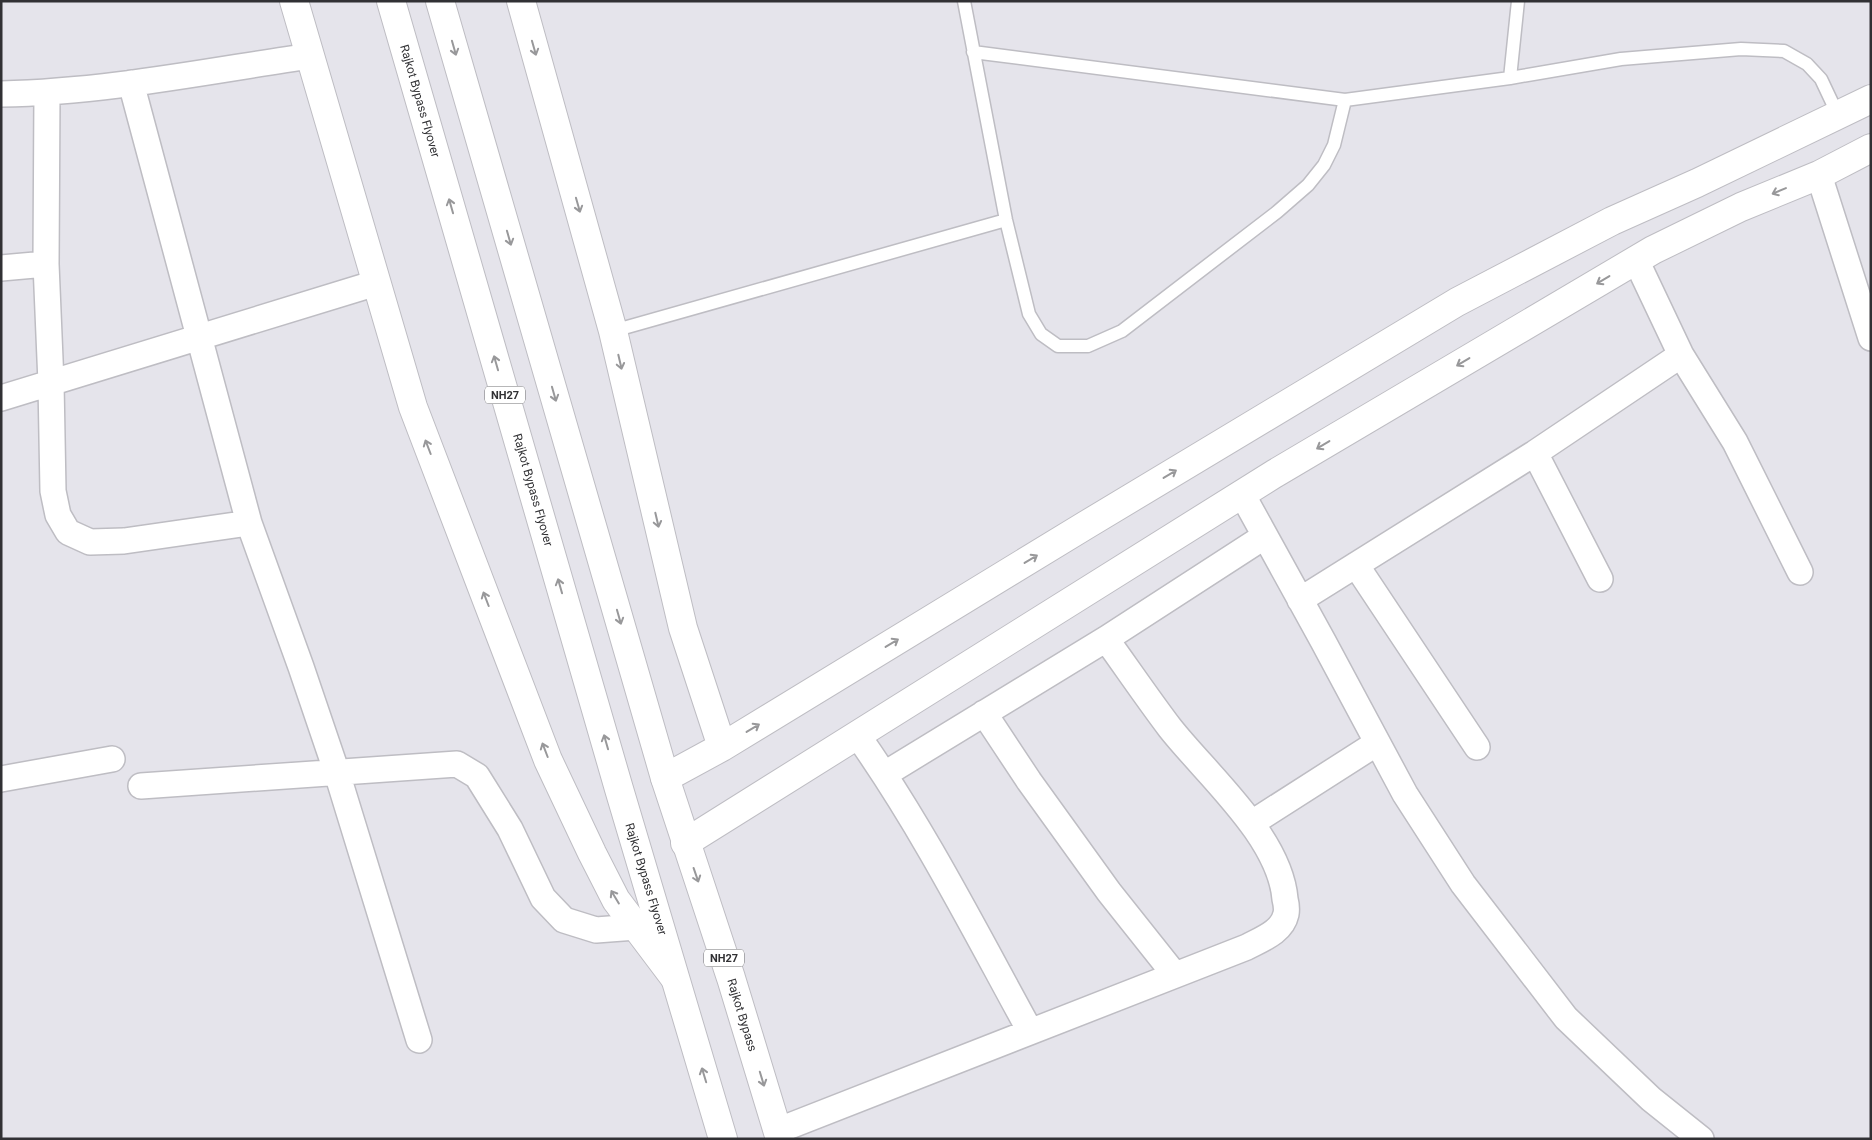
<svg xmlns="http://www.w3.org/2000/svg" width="1872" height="1140" viewBox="0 0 1872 1140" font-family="Roboto,sans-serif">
	<rect width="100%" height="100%" fill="#e5e4eb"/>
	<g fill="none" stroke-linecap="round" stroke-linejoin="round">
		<defs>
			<path id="lane" d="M964,1L1006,220L1029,314L1041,334L1058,346H1088L1122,331L1277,212L1308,185L1324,165L1334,145L1345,100
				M973,52L1345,100L1510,78L1621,59L1741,49L1784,51L1807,64L1821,79L1838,115
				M1510,78L1518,1
				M613,331L1006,220"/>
			<path id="street" d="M131,83L249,523L301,667L337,773L419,1040
				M47,93L46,264L51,383L53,491L58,515L68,532L90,542L124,541L249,523
				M1,94C105,92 208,71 310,56
				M1819,175L1871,338
				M1636,260L1681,355L1735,442L1800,572
				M1,268L46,264
				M1,398L376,283
				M1535,453L1600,579
				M1242,494L1323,641L1405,794L1463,884L1566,1018L1651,1099L1701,1139
				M1356,565L1477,747
				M1300,600L1535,453L1681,355
				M984,713L1029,781L1109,892L1175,975
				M858,736C923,828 975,931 1030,1031
				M885,774L1106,639L1265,536
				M1,779L112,759
				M141,786L457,764L477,776L510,829L543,898L564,920L596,930L636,927
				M1252,823L1377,743
				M777,1131L1247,947C1262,939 1282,932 1286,914C1287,909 1286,903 1285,899C1280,837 1207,775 1170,728C1148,699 1127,668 1106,639"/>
			<path id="secondary" d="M294,1L413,407L548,760L592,853L616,900L674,977
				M521,1L613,331L683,628L722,747
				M665,778L722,747L1086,525L1457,302L1612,221L1697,183L1871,99
				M685,843L1274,474L1653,250L1741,207L1819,175L1871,148"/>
			<path id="highway" d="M391,1L619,789L723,1139
				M440,1L665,778L731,978L780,1139"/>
		</defs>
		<use href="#lane" stroke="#bebdc3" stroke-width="15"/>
		<use href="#street" stroke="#bebdc3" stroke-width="28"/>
		<use href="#secondary" stroke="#bebdc3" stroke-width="30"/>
		<use href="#highway" stroke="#bebdc3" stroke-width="30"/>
		<use href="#lane" stroke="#fff" stroke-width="12"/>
		<use href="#street" stroke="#fff" stroke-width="25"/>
		<use href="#secondary" stroke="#fff" stroke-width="28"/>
		<use href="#highway" stroke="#fff" stroke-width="28"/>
	</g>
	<defs><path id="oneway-shaft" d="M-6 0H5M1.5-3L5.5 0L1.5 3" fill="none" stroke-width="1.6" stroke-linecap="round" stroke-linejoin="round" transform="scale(1.25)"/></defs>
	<g stroke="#98989a">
		<use href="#oneway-shaft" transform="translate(454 48) rotate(74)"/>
		<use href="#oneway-shaft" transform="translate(534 48) rotate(74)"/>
		<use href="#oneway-shaft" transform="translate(1779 191) rotate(157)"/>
		<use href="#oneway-shaft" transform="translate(578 205) rotate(74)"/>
		<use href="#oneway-shaft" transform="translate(451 206) rotate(-106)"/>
		<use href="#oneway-shaft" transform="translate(509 238) rotate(74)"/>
		<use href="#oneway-shaft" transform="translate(1603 280) rotate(149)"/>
		<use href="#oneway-shaft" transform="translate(620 362) rotate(77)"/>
		<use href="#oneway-shaft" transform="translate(1463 362) rotate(149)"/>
		<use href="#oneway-shaft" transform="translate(496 363) rotate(-106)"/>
		<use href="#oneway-shaft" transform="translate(554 394) rotate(74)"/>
		<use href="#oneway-shaft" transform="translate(1323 445) rotate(149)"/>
		<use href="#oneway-shaft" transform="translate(428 447) rotate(-111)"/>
		<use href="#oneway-shaft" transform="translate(1170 474) rotate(-31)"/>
		<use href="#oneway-shaft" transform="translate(657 520) rotate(77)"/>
		<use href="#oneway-shaft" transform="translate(1031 559) rotate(-31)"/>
		<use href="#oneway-shaft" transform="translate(560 586) rotate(-106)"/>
		<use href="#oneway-shaft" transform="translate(486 599) rotate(-111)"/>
		<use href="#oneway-shaft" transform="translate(619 617) rotate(74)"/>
		<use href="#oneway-shaft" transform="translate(892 643) rotate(-31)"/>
		<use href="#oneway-shaft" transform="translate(753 728) rotate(-31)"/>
		<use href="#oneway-shaft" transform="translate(606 742) rotate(-106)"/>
		<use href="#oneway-shaft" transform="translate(545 750) rotate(-111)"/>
		<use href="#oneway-shaft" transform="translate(696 875) rotate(71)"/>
		<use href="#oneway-shaft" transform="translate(615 897) rotate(-121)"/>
		<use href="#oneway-shaft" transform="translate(704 1075) rotate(-107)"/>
		<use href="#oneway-shaft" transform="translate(762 1079) rotate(73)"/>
	</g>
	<g text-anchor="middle" stroke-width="5" stroke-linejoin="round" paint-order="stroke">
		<g fill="#fff" stroke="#6f6f71" stroke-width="1">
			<rect x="485" y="386.5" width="40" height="17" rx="4"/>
			<rect x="704" y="949.5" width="40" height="17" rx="4"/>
		</g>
		<g font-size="11" font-weight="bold" fill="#313134">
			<text x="505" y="399">NH27</text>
			<text x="724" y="962">NH27</text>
		</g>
		<g font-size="12" fill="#313134" stroke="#fff">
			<text transform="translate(420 101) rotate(74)" y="4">Rajkot Bypass Flyover</text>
			<text transform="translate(533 490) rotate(74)" y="4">Rajkot Bypass Flyover</text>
			<text transform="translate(646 879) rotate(73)" y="4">Rajkot Bypass Flyover</text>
			<text transform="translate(742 1015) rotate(73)" y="4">Rajkot Bypass</text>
		</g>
	</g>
	<rect width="1872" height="1140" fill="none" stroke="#313134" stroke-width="5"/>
</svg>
